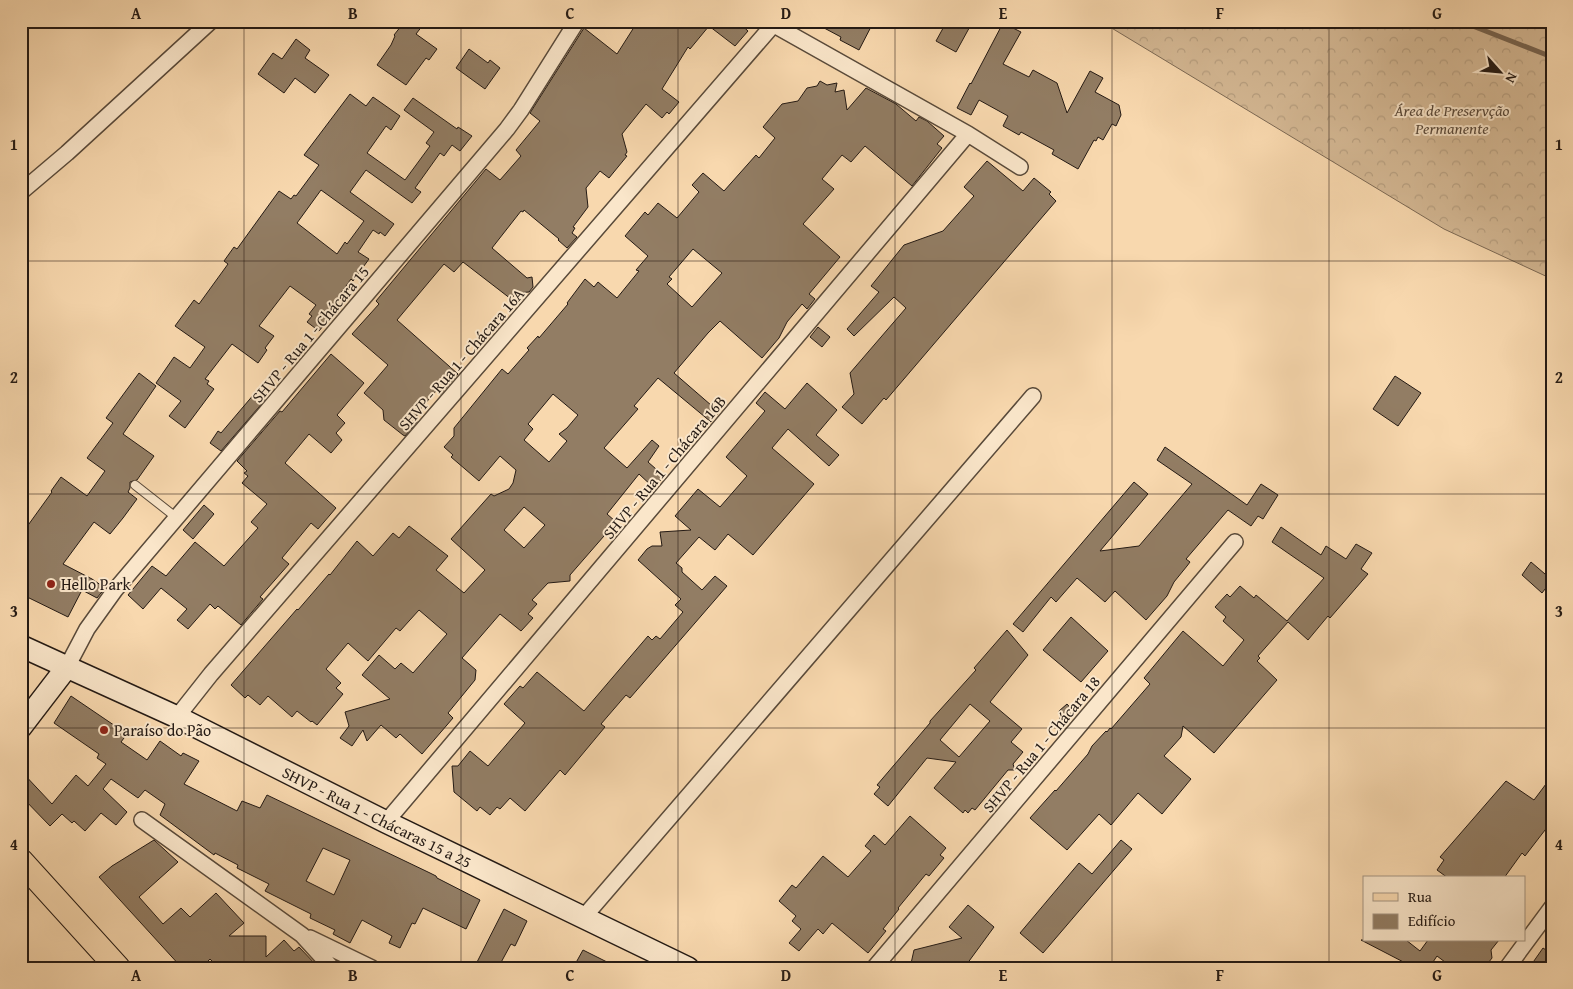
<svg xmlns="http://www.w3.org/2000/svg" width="1573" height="989" viewBox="0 0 1573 989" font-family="'Gentium Book Plus',serif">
	<defs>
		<pattern id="forest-crowns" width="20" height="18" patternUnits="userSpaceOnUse" patternTransform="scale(1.25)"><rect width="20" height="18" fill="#d4b894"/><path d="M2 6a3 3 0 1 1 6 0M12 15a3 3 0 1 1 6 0" fill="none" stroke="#b69e7f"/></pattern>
	</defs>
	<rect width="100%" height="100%" fill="#f8d8ae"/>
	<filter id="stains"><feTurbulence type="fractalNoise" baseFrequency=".004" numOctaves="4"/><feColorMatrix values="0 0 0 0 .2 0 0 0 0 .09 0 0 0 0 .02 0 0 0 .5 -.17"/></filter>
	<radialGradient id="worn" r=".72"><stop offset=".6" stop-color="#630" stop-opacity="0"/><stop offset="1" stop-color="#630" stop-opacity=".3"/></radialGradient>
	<path fill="url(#forest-crowns)" stroke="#7c6954" d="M1100,21H1552V279L1444,229Z"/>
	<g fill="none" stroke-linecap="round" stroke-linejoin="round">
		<path stroke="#786551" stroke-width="5" d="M1460,21L1552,57"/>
	</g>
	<path fill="#927d64" stroke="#241a14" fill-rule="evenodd" d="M405,21H426L416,34L437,49L429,60L426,58L406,85L377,65L391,45L395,36L394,35Z
		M638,21H737L748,31L735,46L709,26L690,49L688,47L662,89L679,102L669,114L667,112L662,118L646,104L622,134L627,152L625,155L627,156L609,178L600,171L586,188L588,207L573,227L575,228L572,233L577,237L567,248L558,240L559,239L524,210L523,212L521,211L492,248L527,278L532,277L533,287L529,292L516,293L511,299L463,262L454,272L444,264L397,320L458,374L440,395L436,391L417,413V422L405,436L403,435L384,420L383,410L364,393L388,365L352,334L379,304L376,301L486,169L500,180L521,156L516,150L540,121L530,113L584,28L617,54Z
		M811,21H874L859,50L840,40L841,37Z
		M947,21H973L956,52L936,41Z
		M1003,23L1021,32L1003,64L1029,77L1033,70L1057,83L1067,113L1090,71L1103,78L1095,92L1119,105L1121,115L1116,126L1112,124L1103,140L1098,137L1096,141L1094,140L1078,169L1052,154L1054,150L1021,132L1019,135L1003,126L1008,116L979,100L971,115L957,108L970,83L971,84Z
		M296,39L310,50L305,58L329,75L315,93L295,78L284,93L258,74L273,53L282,59Z
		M469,49L488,63L490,60L500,68L485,89L456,68Z
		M820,81L827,85L837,83L835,92L844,90L847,110L866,88L896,104L916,121L919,117L927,121L944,136L937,144L942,148L912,186L865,146L851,162L842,155L822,179L834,189L803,224L840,257L809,294L815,299L807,309L802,304L787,322L779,338L762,358L720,321L708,333L674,373L719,412L711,422L658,378L634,406L638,409L604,448L627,468L652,440L659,446L648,462L664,476L654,488L639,474L607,514L615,521L603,535L604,536L570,575V581L548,583L532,600L537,604L528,614L533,618L521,631L500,614L462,658L476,670L475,680L448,713L453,718L422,754L400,734L396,738L381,725L367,741L363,730L352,746L340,738L349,726L345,712L390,699L362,675L379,655L395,669L401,663L413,673L447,634L419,610L400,631L396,628L368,661L348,643L326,669L341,683L336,688L343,694L317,725L312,721L311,722L297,711L292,717L268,696L260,705L248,695L245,698L231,685L297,609L298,610L329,574L330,575L357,541L373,556L393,533L399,538L409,526L448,556L436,570L464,593L485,570L451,539L491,494L494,496L509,489L513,483L516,470L500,456L479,481L451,457L453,455L444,447L454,436V428L502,369L508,374L529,350L527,348L538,336L539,338L568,304L567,303L585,279L594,287L598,282L617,298L639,271L636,270L648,256L625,236L645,212L648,215L658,203L677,218L699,192L692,185L703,173L724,191L756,155L759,158L775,138L763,127L782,104L798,101L807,88L817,86ZM693,249L722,273L692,307L667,284L672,279L669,277ZM553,394L578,415L567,428L559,434L567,441L549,462L524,440L533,429L528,424ZM524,507L545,525L524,548L504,530Z
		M350,94L366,106L373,97L400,116L391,130L386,126L367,153L405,180L430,146L426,143L434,132L404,110L413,98L457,129L458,127L472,136L460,151L452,145L444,156L440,153L415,188L421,192L412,203L366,170L350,192L394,224L385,236L380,232L379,234L373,230L358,252L369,259L353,281L351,279L324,317L328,320L319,331L307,322L312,316L309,314L316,305L290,286L259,326L274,336L265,348L267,350L258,363L232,344L205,379L209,381L207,384L214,389L185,428L169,416L181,401L156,383L174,357L190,368L205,347L175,326L194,300L199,304L228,264L224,261L234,247L237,249L279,191L291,199L294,195L296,196L319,165L304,155ZM321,190L364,221L347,244L345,242L337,254L297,223Z
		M987,161L1023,191L1034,178L1051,192L1049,194L1056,201L886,400L884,398L862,424L842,407L854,394L850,373L906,308L894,297L854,336L847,329L879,292L871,286L904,245L943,231L974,196L964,187Z
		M818,327L830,337L822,347L810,337Z
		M331,354L364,383L337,415L345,423L336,433L342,440L331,453L309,434L285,463L336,508L318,529L311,523L282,558L289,564L260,597L263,599L241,625L218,606L215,609L210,604L188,629L177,620L187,609L161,588L143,609L128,595L152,566L166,576L195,542L224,566L258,528L251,522L267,504L242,483L248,476L244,473L247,471L237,461L280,411L282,412Z
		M139,373L156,386L123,434L154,456L137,480L130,482V488L128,492L137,499L123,518L110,534L94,522L63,564L92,579L105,588L97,598L82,590L68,617L21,594V535L52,492L51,491L61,477L87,496L105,471L87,458L113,423L106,418Z
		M1395,376L1421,393L1398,426L1373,409Z
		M807,383L837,410L816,435L839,455L829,466L788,429L772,448L814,484L753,555L728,534L715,550L699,537L676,563L682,568V572L702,590L715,576L727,586L630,698L626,695L601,724L605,727L565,775L560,770L525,811L510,798L500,809L497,807L490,815L480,807L477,811L454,792L452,766H458L470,751L488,766L525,723L504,704L520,686L523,688L537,672L584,711L648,636L652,640L656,636L660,639L683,612L675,605L681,599L638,560L647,549L652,546H662L660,532L691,530L675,516L698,489L720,507L747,476L726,457L765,411L756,403L765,392L785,409Z
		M255,393L265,400L221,451L210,443L218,431L221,433Z
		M1165,447L1247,505L1261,484L1278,495L1263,519L1258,516L1251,526L1228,510L1186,559L1190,562L1187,566L1174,582L1167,596L1146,620L1115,591L1105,602L1077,578L1056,602L1051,597L1023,632L1013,624L1134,482L1148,494L1100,551L1139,546L1192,484L1157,460Z
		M204,505L214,514L193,539L183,530Z
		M1281,527L1321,555L1326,546L1346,559L1356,544L1372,553L1361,569L1368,574L1330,618L1328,616L1308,640L1288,622L1258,656L1260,658L1257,661L1277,680L1214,753L1183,726L1181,737L1164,756L1191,779L1162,814L1138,793L1111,825L1099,814L1067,850L1030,818L1055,790L1056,791L1088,754L1092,746L1106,731L1107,732L1110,728L1111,729L1150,684L1144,678L1183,631L1223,666L1244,640L1223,621L1226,617L1215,607L1227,594L1230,597L1240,586L1254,598L1256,595L1287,621L1324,578L1272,542Z
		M1531,562L1552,580L1542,593L1522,575Z
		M1071,617L1108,651L1081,682L1043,650Z
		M1007,630L1028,655L990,702L1022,729L1011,742L1023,752L1013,764L1015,770H1008L975,810L972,808L968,813L965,810L963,813L934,788L956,762L927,758L888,806L874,794L880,787L877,785L930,723V721L976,670L974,668ZM970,704L990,721L959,757L940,740Z
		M71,696L127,734L121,742L147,760L160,741L181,756L183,753L199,761L184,784L237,811L242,801L260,808L267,795L430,873L436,876L437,878L480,900L466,929L423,908L415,924L412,923L400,948L389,943L392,936L362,920L350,943L333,934L335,930L310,918L311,914L265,891L269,884L237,868L238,865L215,853L214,855L160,815L165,804L145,790L138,798L111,779L103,789L127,812L116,825L101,813L85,831L74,821L72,823L62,814L50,826L21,796V771L52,804L76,775L88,786L106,764L97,758L99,754L54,723ZM323,848L350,860L334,895L306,881Z
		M1067,704L1075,713L1061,729L1059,711Z
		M1552,776V821L1525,856L1522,853L1504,878H1448L1437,870L1444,860L1440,857L1506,781L1534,800Z
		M910,816L946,848L940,855L944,858L929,876L926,874L898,908L899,909L883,929L886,931L868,953L832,923L823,934L818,929L799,951L789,943L801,929L792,921L796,916L779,901L792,885L796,888L823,856L848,877L871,851L865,846L874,835L885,845Z
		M154,840L178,862L139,897L163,924L181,908L190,917L216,893L244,923L229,936H266V957L284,940L294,951L299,947L319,968H219L210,959L201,968H182L99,877L112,866Z
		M1121,840L1132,849L1043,953L1020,933L1079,863L1092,874Z
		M968,905L994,927L964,968H910L914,950L962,938L949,927Z
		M504,909L527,921L515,946L511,944L498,968H474Z
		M1361,940H1406L1420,951L1428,940H1499L1491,950L1492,958L1485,967L1482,968H1453L1437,956L1431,965L1429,963L1425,968H1415Z
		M1543,948L1552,954V968H1529Z
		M583,950L619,968H573Z"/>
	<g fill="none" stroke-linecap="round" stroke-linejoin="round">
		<defs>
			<path id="lane" d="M135,485L177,518"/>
			<path id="street" d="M767,21L968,134L1020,167
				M21,192L67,153L211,21
				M67,667L87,629L115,590L507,129L521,110L577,21
				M177,717L211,674L773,25
				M142,820L302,935L332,968
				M386,822L968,134
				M583,918L1033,396
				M310,938L372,968
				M874,968L1235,542
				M1507,968L1552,907"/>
			<g id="secondary">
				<path d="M21,646L67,667"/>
				<path id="s1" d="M21,727L67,667L177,717L386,822L688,968"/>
			</g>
			<path id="primary" d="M21,861L118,968"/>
		</defs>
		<use href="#lane" stroke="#594a3a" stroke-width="10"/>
		<use href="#street" stroke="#594a3a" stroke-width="18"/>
		<use href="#secondary" stroke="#241a14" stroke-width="24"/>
		<use href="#primary" stroke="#241a14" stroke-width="26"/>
		<use href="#lane" stroke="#fae6ca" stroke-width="8"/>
		<use href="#street" stroke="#fae6ca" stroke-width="15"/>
		<use href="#secondary" stroke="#fae6ca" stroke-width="21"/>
		<use href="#primary" stroke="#f8d8ae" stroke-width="24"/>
	</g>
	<path fill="none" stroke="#241a14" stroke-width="1" stroke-opacity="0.55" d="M244,21V968M461,21V968M678,21V968M895,21V968M1112,21V968M1329,21V968M21,261H1552M21,494H1552M21,728H1552"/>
	<g fill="#8f2418" stroke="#fae6ca" stroke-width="2">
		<circle cx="51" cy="584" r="5"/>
		<circle cx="104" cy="730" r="5"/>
	</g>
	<g text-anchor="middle" stroke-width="4" stroke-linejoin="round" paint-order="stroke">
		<g font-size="16" font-style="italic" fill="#59493a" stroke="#fae6ca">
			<text x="1452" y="116">Área de Preservção<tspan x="1452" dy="18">Permanente</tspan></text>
		</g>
		<g font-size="16" fill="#241a14" stroke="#fae6ca">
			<text transform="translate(310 334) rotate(-50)" y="6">SHVP - Rua 1 - Chácara 15</text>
			<text transform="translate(461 359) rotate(-49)" y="6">SHVP - Rua 1 - Chácara 16A</text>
			<text transform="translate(664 467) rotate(-50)" y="6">SHVP - Rua 1 - Chácara 16B</text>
			<text transform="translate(1041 744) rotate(-50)" y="6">SHVP - Rua 1 - Chácara 18</text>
			<text dy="6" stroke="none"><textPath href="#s1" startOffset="420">SHVP - Rua 1 - Chácaras 15 a 25</textPath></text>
		</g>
		<g font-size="16" fill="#241a14" stroke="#fae6ca" text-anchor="start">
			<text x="61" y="590">Hello Park</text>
			<text x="114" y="736">Paraíso do Pão</text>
		</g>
	</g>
	<rect width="1573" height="989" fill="none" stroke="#f8d8ae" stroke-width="55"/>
	<rect x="1363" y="876" width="162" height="65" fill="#fae6ca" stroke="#a49481"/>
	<rect x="1373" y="893" width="25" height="8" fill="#f8d8ae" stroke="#a49481"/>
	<text x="1408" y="902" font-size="15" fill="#241a14">Rua</text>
	<rect x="1373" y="914" width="25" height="15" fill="#927d64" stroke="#a49481"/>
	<text x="1408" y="926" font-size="15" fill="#241a14">Edifício</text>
	<g transform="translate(1500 72) rotate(117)" stroke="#fae6ca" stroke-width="4" paint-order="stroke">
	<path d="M0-4L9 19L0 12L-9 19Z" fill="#241a14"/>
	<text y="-8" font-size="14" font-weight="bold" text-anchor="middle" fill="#241a14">N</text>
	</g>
	<rect x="28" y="28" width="1518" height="934" fill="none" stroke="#241a14" stroke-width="2"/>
	<g font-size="16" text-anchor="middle" font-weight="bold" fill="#241a14">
		<text x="136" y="19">A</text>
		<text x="353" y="19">B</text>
		<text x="570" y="19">C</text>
		<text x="786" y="19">D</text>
		<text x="1003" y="19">E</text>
		<text x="1220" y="19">F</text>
		<text x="1437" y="19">G</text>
		<text x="14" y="150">1</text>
		<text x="1559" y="150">1</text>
		<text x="14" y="383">2</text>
		<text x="1559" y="383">2</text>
		<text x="14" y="617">3</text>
		<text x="1559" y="617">3</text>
		<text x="14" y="850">4</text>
		<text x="1559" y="850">4</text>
		<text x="136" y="981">A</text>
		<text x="353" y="981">B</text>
		<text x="570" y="981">C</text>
		<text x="786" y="981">D</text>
		<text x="1003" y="981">E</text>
		<text x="1220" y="981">F</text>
		<text x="1437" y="981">G</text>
	</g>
	<rect width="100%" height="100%" filter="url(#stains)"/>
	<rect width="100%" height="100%" fill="url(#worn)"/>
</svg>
